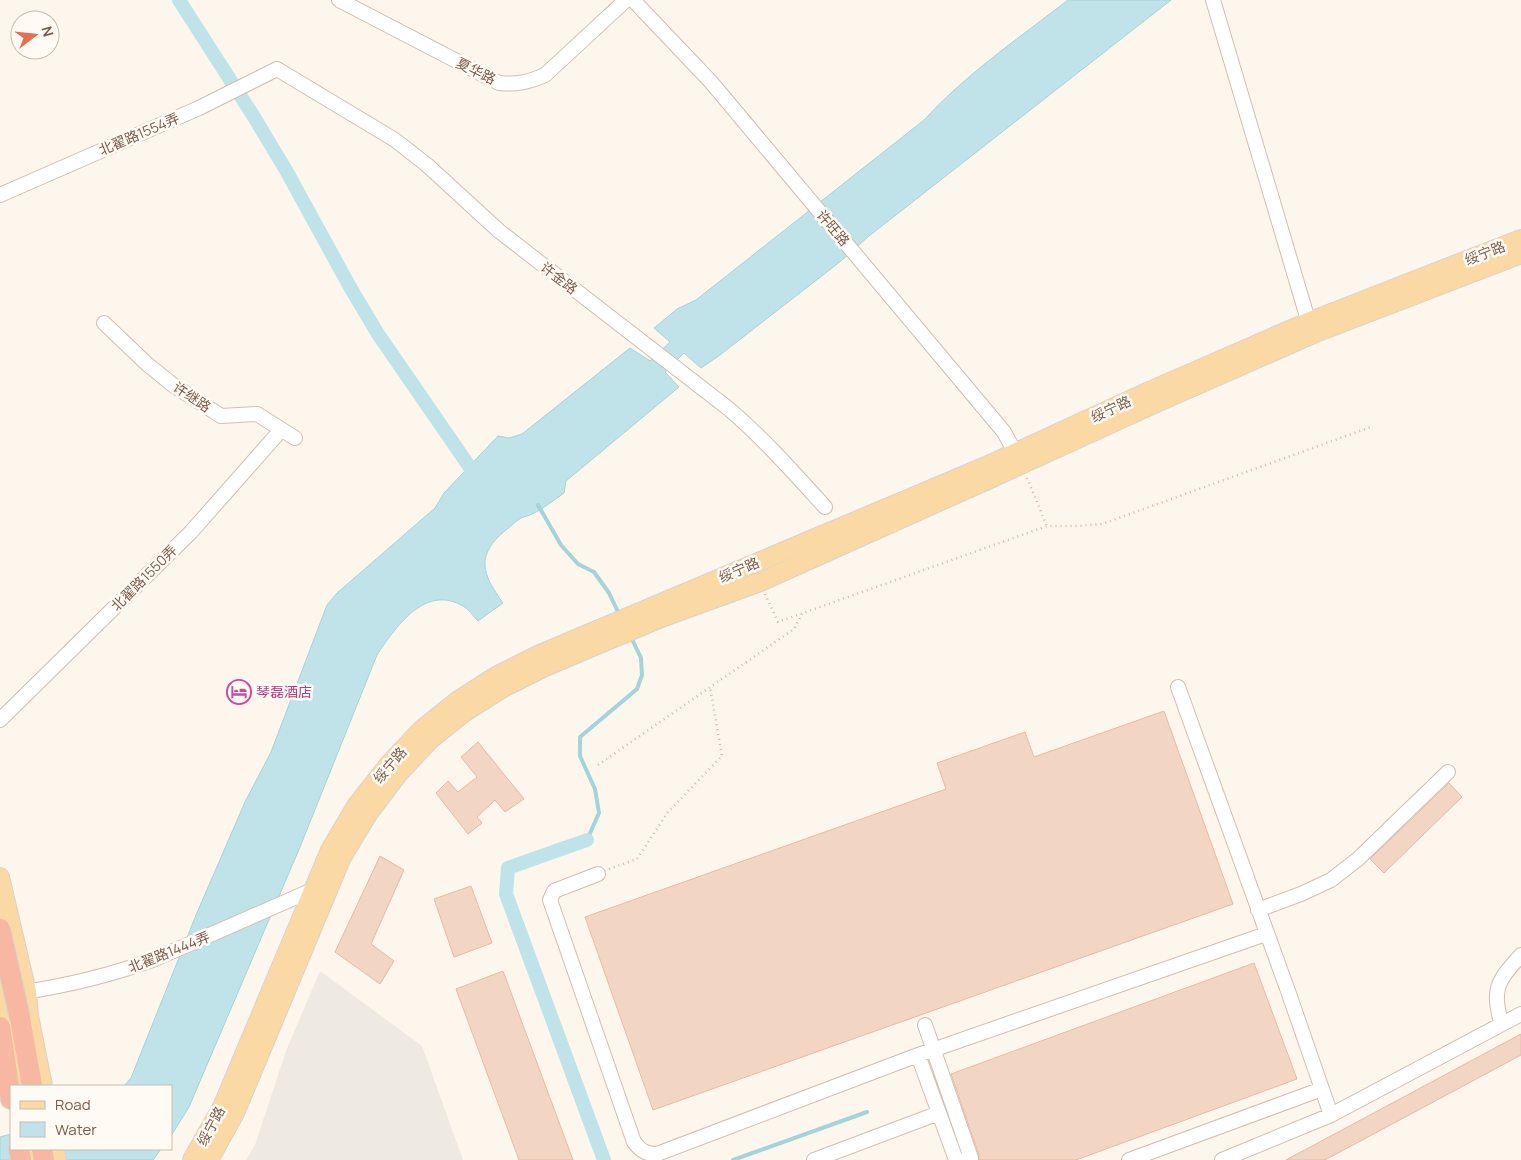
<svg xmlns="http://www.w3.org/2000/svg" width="1521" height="1160" viewBox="0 0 1521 1160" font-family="Manrope,'Noto Sans SC',sans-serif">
	<rect width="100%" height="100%" fill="#fdf6ec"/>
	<path fill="#efe9e4" d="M320,971L422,1046L463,1160H246L255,1145L286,1051Z"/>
	<path fill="#bfe3e8" stroke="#a5d3da" d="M1068,0H1171L869,236L841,261L720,355L701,368L684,353L665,372L679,387L566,481L564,493C554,500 543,509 532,514C529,516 525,516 521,518C516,521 511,526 506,530C475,555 482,574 503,603L478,621C473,616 468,608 461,605C424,585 395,628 377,655L300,847L189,1107L171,1136V1086H124L131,1078L196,915L245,802L271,752L327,605L337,593L435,508L444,493L498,436L509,438L522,434L630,348L650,361L670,342L654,328L677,309L696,300L924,120C966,74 1019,38 1068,0Z
		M11,1134V1149H161L153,1160H0V1137Z"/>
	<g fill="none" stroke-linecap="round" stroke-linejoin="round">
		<path stroke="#a5d3da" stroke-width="4" d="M538,505L561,545L578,564L594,572L609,593L620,616
			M587,840L599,813L595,789L580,756V737L637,689L642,675L641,658L630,635
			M733,1160L867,1112"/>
		<path stroke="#bfe3e8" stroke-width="14" d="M179,0L254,117L287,172L350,287L378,334L480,482
			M587,840L508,868L506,894L604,1160"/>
	</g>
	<path fill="#f3d5c3" stroke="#e6bba3" d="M1164,711L1233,904L653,1110L585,917L946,789L937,763L1025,732L1034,757Z
		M478,742L524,799L505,812L495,800L477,817L482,823L468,834L436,793L448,781L458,792L477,777L461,757Z
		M1449,783L1462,797L1384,873L1370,859Z
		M380,856L404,870L371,944L394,961L380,984L335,952Z
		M471,886L492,943L454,957L434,899Z
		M1254,963L1297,1079L1076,1160H979V1155L951,1074Z
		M503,971L573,1160H519L456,989Z
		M1521,1034V1055L1325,1160H1286Z"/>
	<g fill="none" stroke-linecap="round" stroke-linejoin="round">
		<defs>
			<path id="minor" d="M339,0L499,83C516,85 529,82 545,75L626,0
				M633,0L711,82L1004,432L1020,462
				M1213,0L1311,330
				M0,195L199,108L277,69L395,140L427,165L499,231L729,409C764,439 794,473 825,507
				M104,323L147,364L173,385L221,416L257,414L295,438
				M1178,687L1288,991L1331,1115
				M0,720L191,532L281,430
				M598,874L554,891L550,900L634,1142C641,1151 646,1154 657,1154L918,1055L1266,934
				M1258,910L1301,894L1331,880L1358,859L1448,772
				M18,993C66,986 109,976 155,959L317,888
				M1501,1024C1500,1016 1496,1005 1497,996C1497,979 1511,967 1521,955
				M925,1025L971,1158L964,1160
				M918,1055L956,1160
				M814,1160L939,1113
				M1129,1160L1322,1089
				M1222,1160L1331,1115L1521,1014"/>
			<path id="major" d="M0,877L27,992L29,1016L43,1086
				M3,983L18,1081
				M29,1149L31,1160
				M55,1149L57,1160
				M192,1160L222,1107L330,850L356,806L389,764L421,730L457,701L496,676L540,654L986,466L1147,392L1308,322L1521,239
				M209,1160L235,1113L342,857L368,814L399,773L430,740L465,712L503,688L545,667L661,618L760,582L992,478L1152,405L1313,334L1521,254"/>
			<path id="highway" d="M20,1018L32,1086
				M0,1027L11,1099
				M19,1149L21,1160
				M42,1149L44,1160"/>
		</defs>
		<use href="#minor" stroke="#d1beb0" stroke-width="16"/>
		<use href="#major" stroke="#dad1cd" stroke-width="20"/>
		<use href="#highway" stroke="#dad1cd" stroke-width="22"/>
		<path stroke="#d9b8a5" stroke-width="2.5" stroke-dasharray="1 4" stroke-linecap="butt" d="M1027,478L1047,526
			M765,594L778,622L1047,526H1078L1102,524L1371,427
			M598,765L794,629L802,614
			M609,869L637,859L668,812L722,756L710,687"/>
		<use href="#minor" stroke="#fff" stroke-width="14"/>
		<use href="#major" stroke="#fbd9a5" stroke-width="18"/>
		<use href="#highway" stroke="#f7b7a3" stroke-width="20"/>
		<defs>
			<path id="highway-bridge" d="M0,929L20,1018"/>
		</defs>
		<use href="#highway-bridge" stroke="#dad1cd" stroke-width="22" stroke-linecap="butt"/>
		<use href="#highway-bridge" stroke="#f7b7a3" stroke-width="20"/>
	</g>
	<defs>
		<symbol id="hotel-ring" viewBox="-11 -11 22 22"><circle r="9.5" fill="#fffaf3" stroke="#d1479c" stroke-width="1.5"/><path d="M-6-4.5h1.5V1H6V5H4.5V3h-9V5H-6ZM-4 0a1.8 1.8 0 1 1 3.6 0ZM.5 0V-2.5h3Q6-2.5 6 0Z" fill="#d1479c"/></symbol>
	</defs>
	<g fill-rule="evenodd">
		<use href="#hotel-ring" x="225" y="678" width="28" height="28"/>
	</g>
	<g text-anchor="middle" stroke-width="5" stroke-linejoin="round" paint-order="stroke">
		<g font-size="14" fill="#7a5c4d" stroke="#fffaf3">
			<text transform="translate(476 71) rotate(26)" y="5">夏华路</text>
			<text transform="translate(139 134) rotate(-23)" y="5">北翟路1554弄</text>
			<text transform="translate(833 228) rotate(50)" y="5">许旺路</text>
			<text transform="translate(1485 253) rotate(-21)" y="5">绥宁路</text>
			<text transform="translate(559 278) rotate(38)" y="5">许金路</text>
			<text transform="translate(192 397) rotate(34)" y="5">许继路</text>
			<text transform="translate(1111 409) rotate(-25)" y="5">绥宁路</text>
			<text transform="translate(739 570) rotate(-23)" y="5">绥宁路</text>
			<text transform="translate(144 578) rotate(-45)" y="5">北翟路1550弄</text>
			<text transform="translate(390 765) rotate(-49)" y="5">绥宁路</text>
			<text transform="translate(169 952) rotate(-22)" y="5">北翟路1444弄</text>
			<text transform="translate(211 1126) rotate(-62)" y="5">绥宁路</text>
		</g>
		<g font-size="14" fill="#b23c85" stroke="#fffaf3" text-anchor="start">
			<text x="256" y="697">琴磊酒店</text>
		</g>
	</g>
	<rect x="10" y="1085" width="162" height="65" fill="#fffaf3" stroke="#cabbb1"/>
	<rect x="20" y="1101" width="25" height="8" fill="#fbd9a5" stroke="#cabbb1"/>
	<text x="55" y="1110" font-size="15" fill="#7a5c4d">Road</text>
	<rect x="20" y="1122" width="25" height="15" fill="#bfe3e8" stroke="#cabbb1"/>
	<text x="55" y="1135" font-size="15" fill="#7a5c4d">Water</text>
	<g transform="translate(35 35) rotate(74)"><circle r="24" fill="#fffaf3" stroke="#cabbb1"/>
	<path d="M0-4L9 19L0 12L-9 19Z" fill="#e76f51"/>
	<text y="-8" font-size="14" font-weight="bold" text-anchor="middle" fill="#7a5c4d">N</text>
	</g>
</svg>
